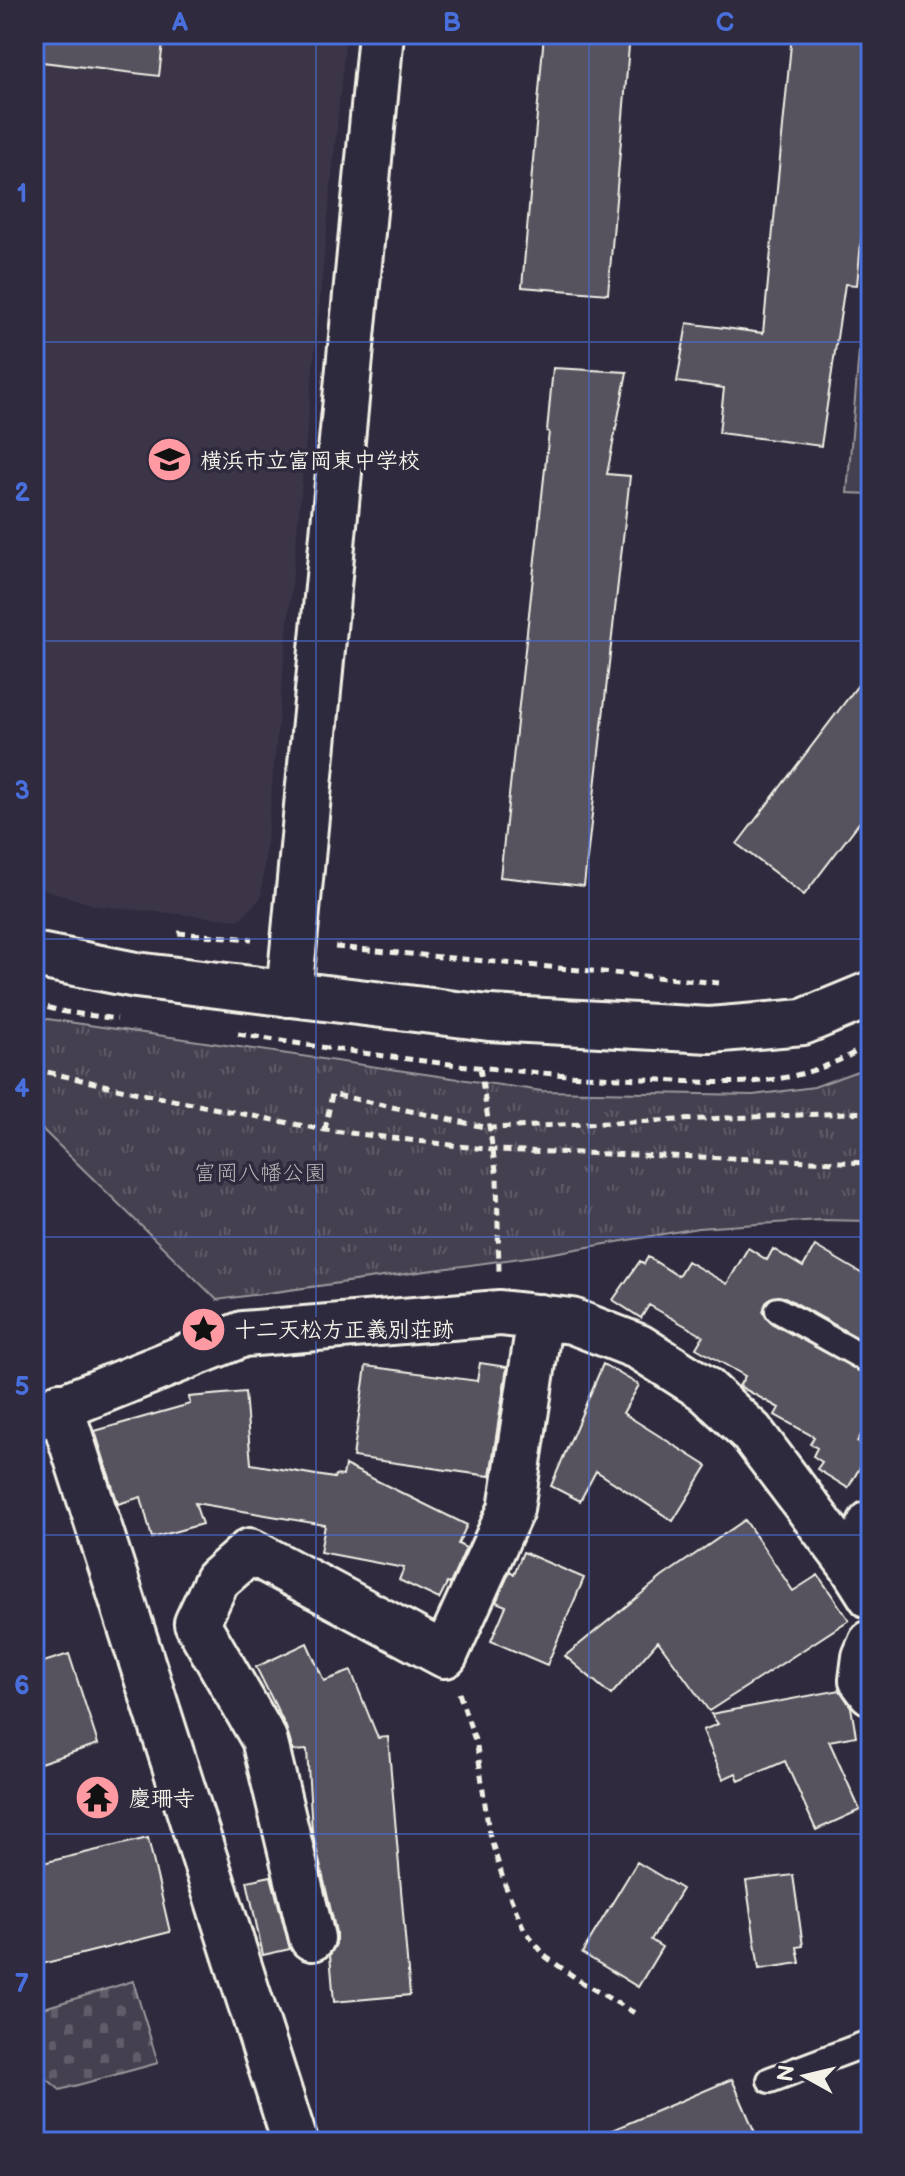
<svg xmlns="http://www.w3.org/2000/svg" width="905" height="2176" viewBox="0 0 905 2176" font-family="'Balsamiq Sans','Klee One',sans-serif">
	<defs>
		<pattern id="cemetery-stones" width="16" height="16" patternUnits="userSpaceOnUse" patternTransform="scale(2)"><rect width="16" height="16" fill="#454050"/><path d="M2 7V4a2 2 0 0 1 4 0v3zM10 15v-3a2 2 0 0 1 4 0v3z" fill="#605c69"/></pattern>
		<pattern id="park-tufts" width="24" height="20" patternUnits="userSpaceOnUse" patternTransform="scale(2)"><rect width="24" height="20" fill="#454050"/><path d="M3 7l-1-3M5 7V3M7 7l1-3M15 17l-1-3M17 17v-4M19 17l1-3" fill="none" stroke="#605c69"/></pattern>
	</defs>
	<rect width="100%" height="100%" fill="#2f2a3d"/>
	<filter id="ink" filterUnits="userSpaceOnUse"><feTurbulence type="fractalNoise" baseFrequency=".0125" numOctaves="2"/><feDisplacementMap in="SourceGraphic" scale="16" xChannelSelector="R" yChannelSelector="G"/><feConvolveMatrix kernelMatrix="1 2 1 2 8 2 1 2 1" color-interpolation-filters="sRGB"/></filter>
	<g filter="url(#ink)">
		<path fill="#3b3647" d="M34,34H346L261,898L239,920L97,906L34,886Z"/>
		<path fill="#454050" stroke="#9c989c" stroke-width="2" d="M859,351L871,352V494L847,493Z"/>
		<path fill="url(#cemetery-stones)" stroke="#9c989c" stroke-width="2" d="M133,1981L158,2063L60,2090L34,2068V2011Z"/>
		<path fill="url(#park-tufts)" stroke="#9c989c" stroke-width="2" d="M34,1017L542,1091L753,1095L814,1087L871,1066V1221L820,1220L698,1228L542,1255L217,1300L34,1121Z"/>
		<path fill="#56525f" stroke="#f4f1e8" stroke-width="2" d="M34,34H164L159,76L34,61Z
			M544,34H630L608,294L522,287Z
			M792,34H871V138L857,285L845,284L821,446L719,433L724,388L677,382L687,323L763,333Z
			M553,368L627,372L607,474L630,476L584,886L500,877L549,432L547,431Z
			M871,668V807L804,895L737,844Z
			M815,1246L871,1279V1345L785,1297L770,1298L763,1311L771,1323L871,1377V1418L857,1442L870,1450L848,1488L817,1469L822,1462L813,1456L817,1448L810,1444L814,1437L775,1415L779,1408L739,1386L745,1376L696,1348L703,1336L649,1305L641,1318L613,1300L640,1261L644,1264L648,1257L678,1276L687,1261L727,1284L748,1248L767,1260L773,1249L803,1267Z
			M480,1363L507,1367L490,1476L353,1457L366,1366L477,1381Z
			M603,1364L639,1385L623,1413L707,1466L673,1521L596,1471L580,1501L551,1486Z
			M245,1392L251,1464L334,1478L335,1475L343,1476L345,1465L467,1525L458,1544L466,1548L450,1584L447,1583L439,1599L399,1580L404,1568L320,1552L325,1525L195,1503L202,1524L152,1538L141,1497L118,1504L95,1431L190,1404L189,1397Z
			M745,1520L793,1591L818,1575L849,1620L709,1711L658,1641L611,1695L565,1656L662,1577Z
			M523,1552L584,1578L547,1665L491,1641L506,1606L496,1602L510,1571L514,1574Z
			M307,1643L324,1681L351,1671L378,1738L388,1737L410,1995L334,2002L330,1955L336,1944V1932L312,1830L307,1750L293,1751L286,1727L256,1667Z
			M69,1654L98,1744L34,1765V1665Z
			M840,1690L851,1707L856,1736L829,1741L860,1810L816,1830L785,1761L739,1781L736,1773L723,1779L703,1730L718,1724L711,1714Z
			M148,1838L170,1932L34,1966V1865Z
			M637,1862L682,1889L651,1940L662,1947L638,1987L582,1953Z
			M793,1875L803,1946L797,1947L800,1963L759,1969L746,1881Z
			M271,1876L290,1949L263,1955L247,1881Z
			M732,2079L759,2142H584Z"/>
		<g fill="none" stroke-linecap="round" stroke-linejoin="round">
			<defs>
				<path id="lane" d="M778,1310L871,1362
					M770,2080L871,2042"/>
				<path id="street" d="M289,994L381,34
					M60,1405L295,2142
					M34,1418L243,1334L500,1313L572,1321L639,1347L705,1389L751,1432L852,1566L871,1596
					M852,1566L871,1523
					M871,1643L865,1657L862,1680L871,1692
					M312,1938L264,1739L197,1623L217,1580L250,1551L445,1655L511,1509L540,1317"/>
				<path id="secondary" d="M34,955L136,975L489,1018L710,1030L803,1022L871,994"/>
			</defs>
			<use href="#lane" stroke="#f4f1e8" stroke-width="30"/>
			<use href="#street" stroke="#f4f1e8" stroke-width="50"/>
			<use href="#secondary" stroke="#f4f1e8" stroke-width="50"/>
			<path stroke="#f4f1e8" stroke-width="5" stroke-dasharray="8 6" stroke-linecap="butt" d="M178,933L252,939
				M335,947L719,983
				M34,1004L65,1012L117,1019
				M238,1034C372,1056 507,1074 643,1079C686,1081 733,1086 776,1079C805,1075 842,1062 867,1045
				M480,1068L497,1177L499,1272
				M34,1069L147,1095L325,1130L493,1150L871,1163
				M325,1130L332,1094L489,1128L871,1112
				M459,1693L477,1746L489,1833L505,1885L524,1929L546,1957L583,1983L638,2015"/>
			<use href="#lane" stroke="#2f2a3d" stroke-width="24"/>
			<use href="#street" stroke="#2f2a3d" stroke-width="44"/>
			<use href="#secondary" stroke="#2f2a3d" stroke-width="44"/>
		</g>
	</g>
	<path fill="none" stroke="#486fdb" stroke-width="2" stroke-opacity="0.55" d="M316,34V2142M589,34V2142M34,342H871M34,641H871M34,939H871M34,1237H871M34,1535H871M34,1834H871"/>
	<defs>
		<symbol id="school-disc" viewBox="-11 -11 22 22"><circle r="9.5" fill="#ff9aa2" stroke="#2f2a3d"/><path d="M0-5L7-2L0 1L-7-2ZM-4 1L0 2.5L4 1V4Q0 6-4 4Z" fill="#111"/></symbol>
		<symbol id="sight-disc" viewBox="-11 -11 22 22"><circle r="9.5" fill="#ff9aa2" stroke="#2f2a3d"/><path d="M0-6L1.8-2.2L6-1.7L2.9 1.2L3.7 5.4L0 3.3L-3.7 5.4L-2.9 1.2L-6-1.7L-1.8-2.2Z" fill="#111"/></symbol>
		<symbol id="temple-disc" viewBox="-11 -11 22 22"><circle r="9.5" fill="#ff9aa2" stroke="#2f2a3d"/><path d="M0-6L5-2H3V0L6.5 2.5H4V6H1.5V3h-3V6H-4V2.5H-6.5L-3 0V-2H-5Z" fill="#111"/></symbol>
	</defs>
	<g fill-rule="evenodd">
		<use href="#school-disc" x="144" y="434" width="51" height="51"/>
		<use href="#sight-disc" x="178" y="1304" width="51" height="51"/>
		<use href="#temple-disc" x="72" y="1772" width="51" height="51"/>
	</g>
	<g text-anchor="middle" stroke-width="7" stroke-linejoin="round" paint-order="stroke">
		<g font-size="22" font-weight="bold" fill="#f4f1e8" stroke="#2f2a3d" text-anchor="start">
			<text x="200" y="468">横浜市立富岡東中学校</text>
			<text x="234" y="1337">十二天松方正義別荘跡</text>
			<text x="129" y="1806">慶珊寺</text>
		</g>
		<g font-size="22" fill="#b7b3b3" stroke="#2f2a3d">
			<text x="260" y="1180">富岡八幡公園</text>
		</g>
	</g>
	<rect width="905" height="2176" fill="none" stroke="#2f2a3d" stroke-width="88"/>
	<g transform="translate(805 2076) rotate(278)" stroke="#2f2a3d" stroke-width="6" paint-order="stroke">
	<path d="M0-6L14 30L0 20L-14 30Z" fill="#f4f1e8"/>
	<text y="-12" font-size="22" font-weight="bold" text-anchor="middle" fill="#f4f1e8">N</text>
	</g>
	<rect x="44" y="44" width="817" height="2088" fill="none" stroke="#486fdb" stroke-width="3"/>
	<g font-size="26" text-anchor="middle" font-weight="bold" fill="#486fdb">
		<text x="180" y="31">A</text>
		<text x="452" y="31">B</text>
		<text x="725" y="31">C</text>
		<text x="22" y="202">1</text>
		<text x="22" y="501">2</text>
		<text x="22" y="799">3</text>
		<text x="22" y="1097">4</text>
		<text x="22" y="1395">5</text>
		<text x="22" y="1694">6</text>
		<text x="22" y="1992">7</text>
	</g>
</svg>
